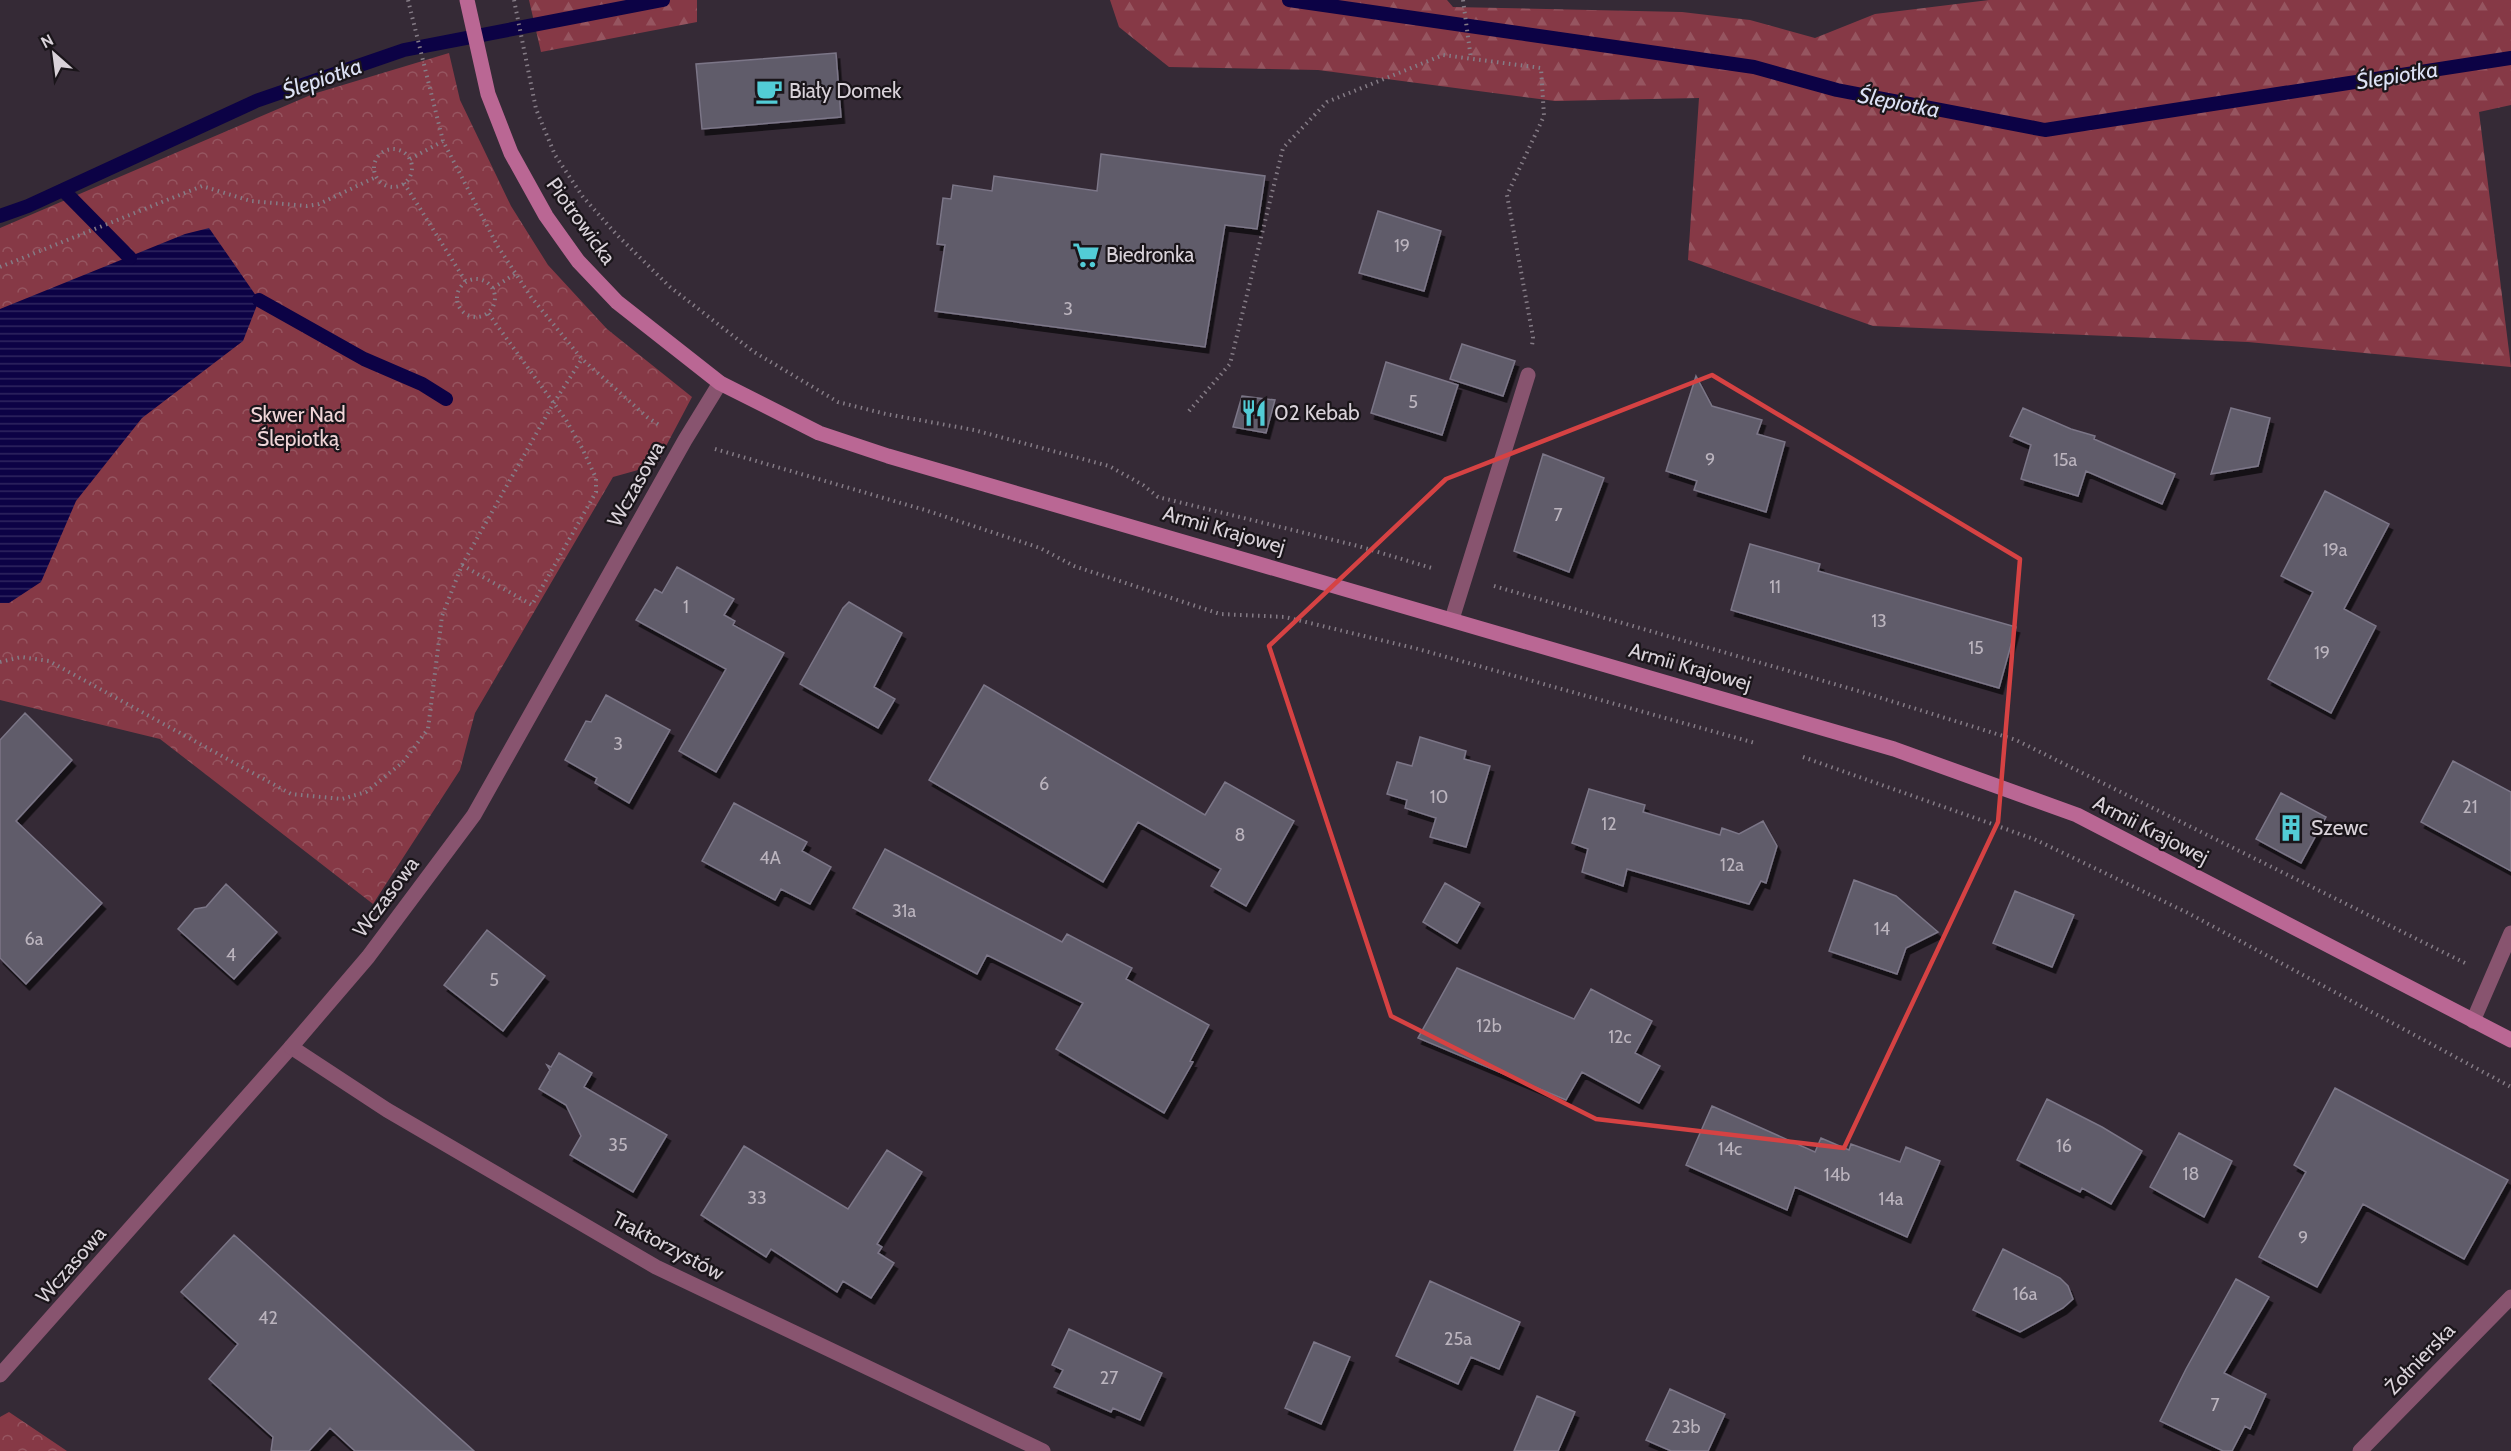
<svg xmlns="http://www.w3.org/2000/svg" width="2511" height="1451" viewBox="0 0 2511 1451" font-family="Cabin,sans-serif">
	<defs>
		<pattern id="forest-firs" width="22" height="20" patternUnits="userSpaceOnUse" patternTransform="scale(1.5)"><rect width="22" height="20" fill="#863946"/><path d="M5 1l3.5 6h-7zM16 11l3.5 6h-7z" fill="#965560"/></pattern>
		<pattern id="park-crowns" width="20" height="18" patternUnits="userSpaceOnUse" patternTransform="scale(1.5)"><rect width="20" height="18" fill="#863946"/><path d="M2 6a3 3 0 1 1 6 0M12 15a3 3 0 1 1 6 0" fill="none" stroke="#965560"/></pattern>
		<pattern id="water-rules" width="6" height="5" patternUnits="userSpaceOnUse" patternTransform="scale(1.5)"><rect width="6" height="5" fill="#0c0245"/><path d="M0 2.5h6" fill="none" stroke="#2f265f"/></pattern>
		<filter id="shadow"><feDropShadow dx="3.5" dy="6" stdDeviation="0" flood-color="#0009"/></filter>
	</defs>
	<rect width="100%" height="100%" fill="#352a36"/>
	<path fill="url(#forest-firs)" d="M529,0H697V22L541,52Z
		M1110,0H1447L1453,7L1682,12L1750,20L1815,38L1875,14L1989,0H2511V105L2479,112L2511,367L2248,342L1873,326L1688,260L1699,98L1555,101L1318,70L1169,67L1119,27Z"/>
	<path fill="url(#park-crowns)" d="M449,53L460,100L511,206L548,265L607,329L692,397L656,465L613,477L475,713L460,770L373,904L160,739L0,700V228L313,94Z
		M9,1412L67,1451H0V1417Z"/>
	<path fill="url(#water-rules)" d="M209,228L259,300L243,341L142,418L76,501L41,582L9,603H0V309L185,234Z"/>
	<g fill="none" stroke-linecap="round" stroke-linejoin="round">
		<path stroke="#0c0245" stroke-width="14" d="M1289,0L1754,67L1837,90L2045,130L2511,58
			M63,190L130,258
			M0,216L28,206L256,101L404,50L663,0
			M259,300L364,359L422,384L446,399"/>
	</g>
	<path fill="#605b6b" stroke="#7b7687" stroke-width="1.5" filter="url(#shadow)" d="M836,53L841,117L702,129L696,64Z
		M1101,154L1265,176L1257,229L1225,225L1205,347L935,311L945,245L937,244L943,198L951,199L953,185L992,191L994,176L1097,191Z
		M1378,211L1441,231L1424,291L1359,273Z
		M1462,344L1515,361L1503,396L1450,379Z
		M1386,362L1458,385L1442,435L1371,413Z
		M1696,376L1712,406L1762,420L1757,434L1785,442L1766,512L1694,490L1697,481L1666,471Z
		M1242,396L1275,400L1266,433L1233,427Z
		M2023,408L2071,429L2095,436L2094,439L2175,474L2162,504L2086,471L2078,496L2021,479L2031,445L2010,436Z
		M2231,408L2270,418L2258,466L2211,474Z
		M1543,454L1604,478L1569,572L1514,551Z
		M2325,491L2389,524L2344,609L2376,626L2331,713L2268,679L2313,592L2281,576Z
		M1750,544L1820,564L1818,571L2016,627L1999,688L1731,610Z
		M677,567L734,599L724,615L735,621L733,625L784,653L716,772L679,751L726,669L636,620L655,589L662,593Z
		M849,602L902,633L874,687L895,699L878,728L800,684L843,608Z
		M984,685L1205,815L1225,782L1294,821L1246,906L1211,886L1221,869L1138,822L1103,882L929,780Z
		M606,695L670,730L629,803L595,783L597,778L565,760L586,721L591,722Z
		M25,713L72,760L16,821L102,903L26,984L0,958V740Z
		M1420,737L1466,751L1464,759L1490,766L1466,847L1430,837L1436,818L1405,808L1407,800L1387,794L1397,762L1412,766Z
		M2453,761L2511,792V871L2421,822Z
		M1589,789L1645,805L1643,812L1720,835L1722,828L1739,834L1763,821L1777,846L1766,883L1761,881L1749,904L1627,869L1623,886L1582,872L1588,849L1572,843Z
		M2281,793L2326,817L2301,863L2256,839Z
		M734,803L807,842L802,851L831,867L810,904L781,889L775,900L702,861Z
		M885,849L1062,942L1067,934L1132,968L1126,979L1209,1025L1190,1061L1193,1062L1164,1113L1056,1049L1083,1003L987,955L977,974L853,908Z
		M1854,880L1896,896L1938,932L1906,948L1897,974L1829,951Z
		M1445,883L1480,903L1457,943L1423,922Z
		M226,884L277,932L234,979L178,929L195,909L206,907Z
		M2015,891L2074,915L2052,967L1993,943Z
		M487,930L545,976L503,1031L444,985Z
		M1457,968L1574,1019L1591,989L1652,1021L1635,1053L1660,1066L1639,1103L1582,1072L1566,1100L1418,1038Z
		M559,1053L592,1073L584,1087L667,1135L633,1192L570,1155L581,1136L566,1105L539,1089L550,1070L547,1065L551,1067Z
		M2335,1088L2508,1180L2464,1259L2363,1204L2317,1287L2259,1257L2306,1172L2294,1165Z
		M2047,1099L2102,1127L2142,1151L2111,1204L2082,1188L2080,1192L2017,1160Z
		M1712,1106L1815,1152L1821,1138L1849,1150L1851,1144L1900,1162L1906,1147L1940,1161L1907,1237L1795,1187L1787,1210L1686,1165Z
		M2179,1133L2232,1161L2204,1217L2150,1187Z
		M744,1146L848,1209L887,1150L922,1172L877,1244L882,1247L878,1253L894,1263L871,1298L843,1281L837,1292L771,1249L766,1257L701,1215Z
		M234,1235L474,1451H355L330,1428L309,1451H271L273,1437L209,1379L238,1344L181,1292Z
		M2003,1249L2060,1278L2068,1286L2073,1299L2063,1308L2020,1332L1973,1310Z
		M2236,1279L2269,1297L2224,1373L2266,1394L2250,1429L2245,1426L2232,1451H2223L2160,1421L2186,1369Z
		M1430,1281L1520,1322L1499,1369L1471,1357L1458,1384L1396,1356Z
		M1069,1329L1162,1373L1140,1420L1113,1408L1111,1412L1054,1387L1063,1370L1052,1365Z
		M1314,1342L1350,1357L1321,1424L1285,1408Z
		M1670,1389L1725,1414L1708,1451H1671L1646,1440Z
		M1537,1396L1575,1412L1558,1451H1514Z"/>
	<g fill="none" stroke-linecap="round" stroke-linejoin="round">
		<path stroke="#857c86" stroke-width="4" stroke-dasharray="1.5 4.5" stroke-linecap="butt" d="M408,0L443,141
			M514,0L536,109L555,155L583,197L617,235L670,287L754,352L838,402L886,414L974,430L1109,466L1143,485L1158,497L1358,546L1435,569
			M1463,0L1471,59
			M374 168a19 19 0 1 1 38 0a19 19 0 1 1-38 0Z
			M410,159L443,141L497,245L531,297L582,359L647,417L659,425
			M404,183L466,282
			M0,267L202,186L251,201L307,206L319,204L376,177
			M457 298a19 19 0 1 1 38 0a19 19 0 1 1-38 0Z
			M493,288L515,274
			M1189,411L1230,364L1283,148L1327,102L1443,55L1541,68L1544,116L1507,195L1533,337L1532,346
			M715,449L925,510L1040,548L1074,566L1220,614L1285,617L1418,649L1755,743
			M462,565L532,605L596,492V478L582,448L566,420L488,313
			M1494,586L1862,692L2016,740L2465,963
			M0,662L21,657L49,661L291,794L342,799L366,792L403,762L428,729L442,616L462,565L553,404L582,359
			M1803,757L2034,839L2188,913L2511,1087"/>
		<path stroke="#88546f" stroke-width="15" d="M1452,619L1528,375
			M2473,1021L2511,933
			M0,1375L291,1047"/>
		<path stroke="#88546f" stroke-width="15" d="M720,383L685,440L474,815L368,957L291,1047L387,1110L656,1267L1043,1451
			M2360,1451L2511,1297"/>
		<path stroke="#ba6794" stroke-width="15" d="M467,0L488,94L511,153L546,216L578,261L617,302L720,383L819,433L888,456L1894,749L2077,815L2511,1040"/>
	</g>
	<path fill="none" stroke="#d64243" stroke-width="4.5" stroke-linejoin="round" d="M1712,375L2020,559L1998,822L1844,1148L1596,1119L1391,1016L1269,646L1446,479Z"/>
	<defs>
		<symbol id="cafe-bare" viewBox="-9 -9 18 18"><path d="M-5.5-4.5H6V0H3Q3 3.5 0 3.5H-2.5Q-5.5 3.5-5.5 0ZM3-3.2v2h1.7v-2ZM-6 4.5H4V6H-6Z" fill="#52ccd6" stroke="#1a151a" stroke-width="2.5" paint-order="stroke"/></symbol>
		<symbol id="supermarket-bare" viewBox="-9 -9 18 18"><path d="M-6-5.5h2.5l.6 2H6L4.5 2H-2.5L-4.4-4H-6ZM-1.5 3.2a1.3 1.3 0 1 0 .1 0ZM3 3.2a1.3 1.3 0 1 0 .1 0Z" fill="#52ccd6" stroke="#1a151a" stroke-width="2.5" paint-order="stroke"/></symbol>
		<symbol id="restaurant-bare" viewBox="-9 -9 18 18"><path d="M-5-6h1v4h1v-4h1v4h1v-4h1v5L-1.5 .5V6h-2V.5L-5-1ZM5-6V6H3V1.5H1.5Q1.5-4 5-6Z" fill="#52ccd6" stroke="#1a151a" stroke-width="2.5" paint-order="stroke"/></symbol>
		<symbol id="building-bare" viewBox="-9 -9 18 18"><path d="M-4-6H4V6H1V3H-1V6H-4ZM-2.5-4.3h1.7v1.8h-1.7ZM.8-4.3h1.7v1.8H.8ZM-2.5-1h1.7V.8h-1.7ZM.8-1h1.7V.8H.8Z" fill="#52ccd6" stroke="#1a151a" stroke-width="2.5" paint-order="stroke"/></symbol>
	</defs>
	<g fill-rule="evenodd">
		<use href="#cafe-bare" x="750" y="72" width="38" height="38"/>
		<use href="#supermarket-bare" x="1067" y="236" width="38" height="38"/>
		<use href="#restaurant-bare" x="1235" y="394" width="38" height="38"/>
		<use href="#building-bare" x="2272" y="809" width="38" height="38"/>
	</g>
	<g text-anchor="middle" stroke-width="4.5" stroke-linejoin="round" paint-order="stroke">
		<g font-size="18" fill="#bbb4be">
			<text x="1402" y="252">19</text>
			<text x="1068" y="315">3</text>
			<text x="1413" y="408">5</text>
			<text x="1710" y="466">9</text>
			<text x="2065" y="466">15a</text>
			<text x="1558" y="521">7</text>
			<text x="2335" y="556">19a</text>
			<text x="1775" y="593">11</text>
			<text x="686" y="613">1</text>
			<text x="1879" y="627">13</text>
			<text x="1976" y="654">15</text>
			<text x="2322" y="659">19</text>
			<text x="618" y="750">3</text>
			<text x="1044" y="790">6</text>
			<text x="1439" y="803">10</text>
			<text x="2470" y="813">21</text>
			<text x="1609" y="830">12</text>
			<text x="1240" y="841">8</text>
			<text x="770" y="864">4A</text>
			<text x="1732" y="871">12a</text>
			<text x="904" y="917">31a</text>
			<text x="1882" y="935">14</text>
			<text x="34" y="945">6a</text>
			<text x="231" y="961">4</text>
			<text x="494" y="986">5</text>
			<text x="1489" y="1032">12b</text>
			<text x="1620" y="1043">12c</text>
			<text x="618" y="1151">35</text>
			<text x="2064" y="1152">16</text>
			<text x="1730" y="1155">14c</text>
			<text x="2191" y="1180">18</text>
			<text x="1837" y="1181">14b</text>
			<text x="757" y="1204">33</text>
			<text x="1891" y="1205">14a</text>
			<text x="2303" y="1244">9</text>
			<text x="2025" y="1300">16a</text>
			<text x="268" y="1324">42</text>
			<text x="1458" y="1345">25a</text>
			<text x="1109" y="1384">27</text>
			<text x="2215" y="1411">7</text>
			<text x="1686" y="1433">23b</text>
		</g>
		<g font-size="21" fill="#d9d2d9" stroke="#1a151a" text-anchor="start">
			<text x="789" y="98">Biały Domek</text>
			<text x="1106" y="262">Biedronka</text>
			<text x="1274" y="420">02 Kebab</text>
			<text x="2311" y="835">Szewc</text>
		</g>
		<g font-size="21" fill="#d9d2d9" stroke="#1a151a">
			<text transform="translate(581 221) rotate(54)" y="7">Piotrowicka</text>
			<text transform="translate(636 484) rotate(-61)" y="7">Wczasowa</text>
			<text transform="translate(1224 530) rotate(16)" y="7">Armii Krajowej</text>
			<text transform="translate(1690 667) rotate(16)" y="7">Armii Krajowej</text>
			<text transform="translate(2151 830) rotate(27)" y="7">Armii Krajowej</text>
			<text transform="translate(386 897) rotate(-53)" y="7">Wczasowa</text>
			<text transform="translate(668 1246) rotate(28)" y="7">Traktorzystów</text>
			<text transform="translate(71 1265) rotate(-49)" y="7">Wczasowa</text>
			<text transform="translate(2420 1359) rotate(-46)" y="7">Żołnierska</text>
		</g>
		<g font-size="21" fill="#f0d6d8" stroke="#1a151a">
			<text x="298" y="422">Skwer Nad<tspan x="298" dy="24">Ślepiotką</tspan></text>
		</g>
		<g font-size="22" font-style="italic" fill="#dce1f5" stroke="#1a151a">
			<text transform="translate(2397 75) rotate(-9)" y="8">Ślepiotka</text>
			<text transform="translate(322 78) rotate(-19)" y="8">Ślepiotka</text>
			<text transform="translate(1899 102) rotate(11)" y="8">Ślepiotka</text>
		</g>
	</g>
	<g transform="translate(54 54) rotate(332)" stroke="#1a151a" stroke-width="4.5" paint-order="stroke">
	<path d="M0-4.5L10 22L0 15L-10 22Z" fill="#d9d2d9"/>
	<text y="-9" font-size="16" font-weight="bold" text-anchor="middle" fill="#d9d2d9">N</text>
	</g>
</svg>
